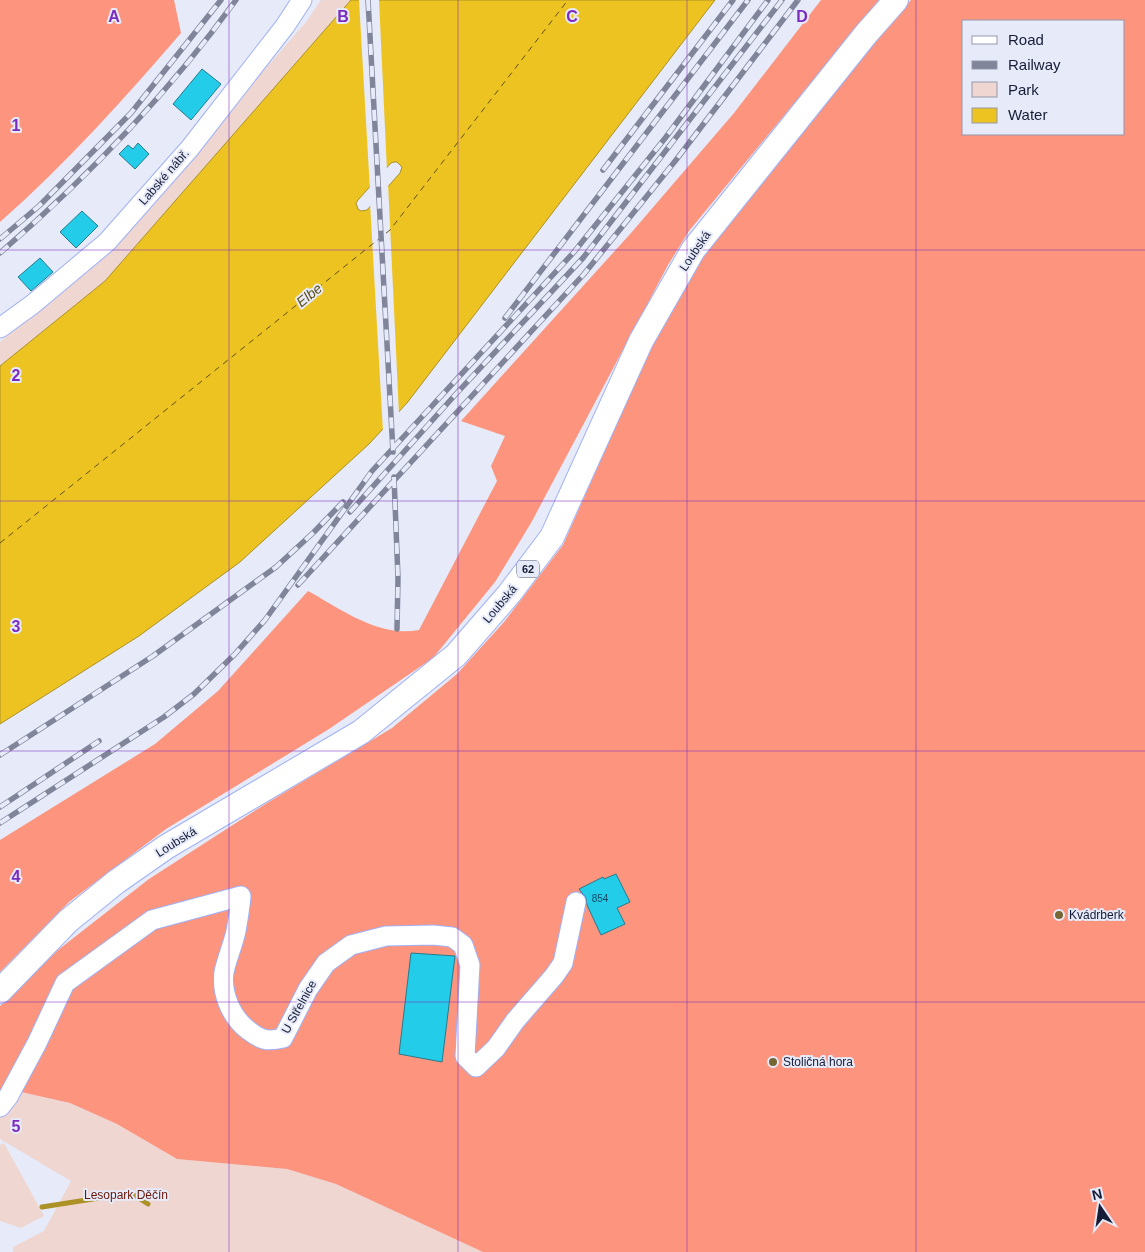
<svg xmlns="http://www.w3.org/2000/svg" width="1145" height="1252" viewBox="0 0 1145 1252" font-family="Helvetica,sans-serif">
	<rect width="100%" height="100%" fill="#e6eaf9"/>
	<path fill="#efd6d0" d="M321,0H351L105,281L0,366V342L107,251L306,22Z
		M21,1092L70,1103L117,1124L177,1159L287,1169L336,1184L483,1252H13V1247L44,1231L71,1181L0,1139V1111Z
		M4,1143L44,1216L21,1228L0,1221V1145Z"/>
	<path fill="#fc947e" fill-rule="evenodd" d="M0,0H174L181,33C124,99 66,164 0,222Z
		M821,0H879L689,231L668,265L531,523L495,582L433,658L329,729L166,829L69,902L0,972V840L155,744L218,691L308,591C341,609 379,638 419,630L497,481L491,466L505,436L461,421L631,233L734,113Z
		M911,0H1145V1252H483L336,1184L287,1169L177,1159L117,1124L70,1103L21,1092L0,1111V1006L58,950L149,879L267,803L392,728L457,674L504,622L563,545L650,349L707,248L874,41ZM964,21H1124V134H964Z"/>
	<path fill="#ecc320" stroke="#ac9127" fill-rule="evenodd" d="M351,0H715L407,403L369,444L240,562L139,636L0,724V366L105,281ZM394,162H397L402,167L400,173L367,210L361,211L358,209L356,203L358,200L391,163Z"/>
	<path fill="#e6eaf9" d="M359,0H379L387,171L370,191Z
		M388,183L399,414L383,432L370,203Z"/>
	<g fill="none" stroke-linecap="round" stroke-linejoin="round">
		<path stroke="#ac9127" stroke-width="5" d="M42,1207L131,1193L148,1204"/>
		<path stroke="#604f15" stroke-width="1" stroke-dasharray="6 5" stroke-linecap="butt" d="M0,543L390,230L568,0"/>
	</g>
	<path fill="#23cce9" stroke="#277b8b" d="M202,69L221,84L191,120L173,104Z
		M138,143L149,154L135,169L119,154L128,145L133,149Z
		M82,211L98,226L76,248L60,232Z
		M40,258L53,272L31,291L18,277Z
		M616,874L630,902L617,908L625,924L601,935L587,905L586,898L579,889L603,877L604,879Z
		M411,953L455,956L442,1062L399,1054Z"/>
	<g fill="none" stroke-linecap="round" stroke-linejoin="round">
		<defs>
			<path id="minor" d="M0,328L33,304L107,242L190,148L285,26L302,0
				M0,1107L8,1097L37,1043L65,983L152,920L241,896C240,908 238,920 236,931C233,945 227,958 224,972C221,993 231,1017 248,1030C261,1040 267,1042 283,1038L308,989L326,963L351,945L386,936L433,935L452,937L463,945L470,965L465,1056L476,1067L496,1048L515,1021L554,976L563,963L576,902"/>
			<path id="major" d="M0,991L68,921L116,882L166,847L361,732L456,655L509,594L552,537L641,341L693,250L866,34L896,0"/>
		</defs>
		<use href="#minor" stroke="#9fb1f6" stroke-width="21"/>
		<use href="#major" stroke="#9fb1f6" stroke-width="26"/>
		<use href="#minor" stroke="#fff" stroke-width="19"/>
		<use href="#major" stroke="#fff" stroke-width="24"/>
		<defs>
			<path id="rail" d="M368,0L393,452
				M603,170L733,0
				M0,239L39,206L131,113L221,0
				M0,253C88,177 168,94 236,0
				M505,318L748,0
				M394,477L398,578L397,629
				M350,512L455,395L583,258L782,0
				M298,585L584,274L676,160L798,0
				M0,755L153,656L276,567L314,532L343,502
				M0,807L99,741
				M0,823L164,717L194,694L235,654L265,620L372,471L574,252L666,137L768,0"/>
		</defs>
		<use href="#rail" stroke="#80859a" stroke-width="5.5"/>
		<use href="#rail" stroke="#e6eaf9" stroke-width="4" stroke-dasharray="11" stroke-linecap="butt"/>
	</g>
	<path fill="none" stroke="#7b2cbf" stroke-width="1" stroke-opacity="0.55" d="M229,0V1252M458,0V1252M687,0V1252M916,0V1252M0,250H1145M0,501H1145M0,751H1145M0,1002H1145"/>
	<g fill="#756633" stroke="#e6eaf9" stroke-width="2">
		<circle cx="1059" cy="915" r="5"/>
		<circle cx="773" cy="1062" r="5"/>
	</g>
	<g text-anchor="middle" stroke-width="4" stroke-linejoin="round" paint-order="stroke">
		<g font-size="10" fill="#1a4964">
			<text x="600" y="902">854</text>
		</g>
		<rect fill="#e6eaf9" stroke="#555a71" stroke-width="1" x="517" y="560.5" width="22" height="17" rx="4"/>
		<g font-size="11" font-weight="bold" fill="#171d37">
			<text x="528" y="573">62</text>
		</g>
		<g font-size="12" fill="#171d37" stroke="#e6eaf9">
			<text transform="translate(164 177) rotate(-49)" y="4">Labské nábř.</text>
			<text transform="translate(695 251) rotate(-56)" y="4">Loubská</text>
			<text transform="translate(500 604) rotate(-50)" y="4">Loubská</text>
			<text transform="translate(176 842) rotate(-32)" y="4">Loubská</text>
			<text transform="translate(299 1007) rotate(-61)" y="4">U Střelnice</text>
		</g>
		<g font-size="12" fill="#171d37" stroke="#e6eaf9" text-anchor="start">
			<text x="1069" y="919">Kvádrberk</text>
			<text x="783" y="1066">Stoličná hora</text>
		</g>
		<g font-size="12" fill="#681808" stroke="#e6eaf9">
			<text x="126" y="1199">Lesopark Děčín</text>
		</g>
		<g font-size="14" font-style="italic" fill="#604f15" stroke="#e6eaf9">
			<text transform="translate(309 295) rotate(-39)" y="5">Elbe</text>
		</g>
	</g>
	<g font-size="16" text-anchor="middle" font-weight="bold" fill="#7b2cbf" stroke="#e6eaf9" stroke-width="4" stroke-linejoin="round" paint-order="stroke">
		<text x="114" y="22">A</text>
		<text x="343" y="22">B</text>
		<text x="572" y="22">C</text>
		<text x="802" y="22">D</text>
		<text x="16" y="131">1</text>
		<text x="16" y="381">2</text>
		<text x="16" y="632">3</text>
		<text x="16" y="882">4</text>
		<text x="16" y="1132">5</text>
	</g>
	<rect x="962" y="20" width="162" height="115" fill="#e6eaf9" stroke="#9398ab"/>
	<rect x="972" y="36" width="25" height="8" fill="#ffffff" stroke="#9398ab"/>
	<text x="1008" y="45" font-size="15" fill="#171d37">Road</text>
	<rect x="972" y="61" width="25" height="8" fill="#80859a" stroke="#9398ab"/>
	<text x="1008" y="70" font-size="15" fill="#171d37">Railway</text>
	<rect x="972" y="82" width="25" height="15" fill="#efd6d0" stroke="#9398ab"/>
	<text x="1008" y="95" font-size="15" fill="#171d37">Park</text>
	<rect x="972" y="108" width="25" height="15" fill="#ecc320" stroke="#9398ab"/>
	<text x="1008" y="120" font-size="15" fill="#171d37">Water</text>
	<g transform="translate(1100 1207) rotate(347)" stroke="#e6eaf9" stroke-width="4" paint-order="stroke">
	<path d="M0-4L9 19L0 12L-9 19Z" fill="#171d37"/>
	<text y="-8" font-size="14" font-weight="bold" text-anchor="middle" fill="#171d37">N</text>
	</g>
</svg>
